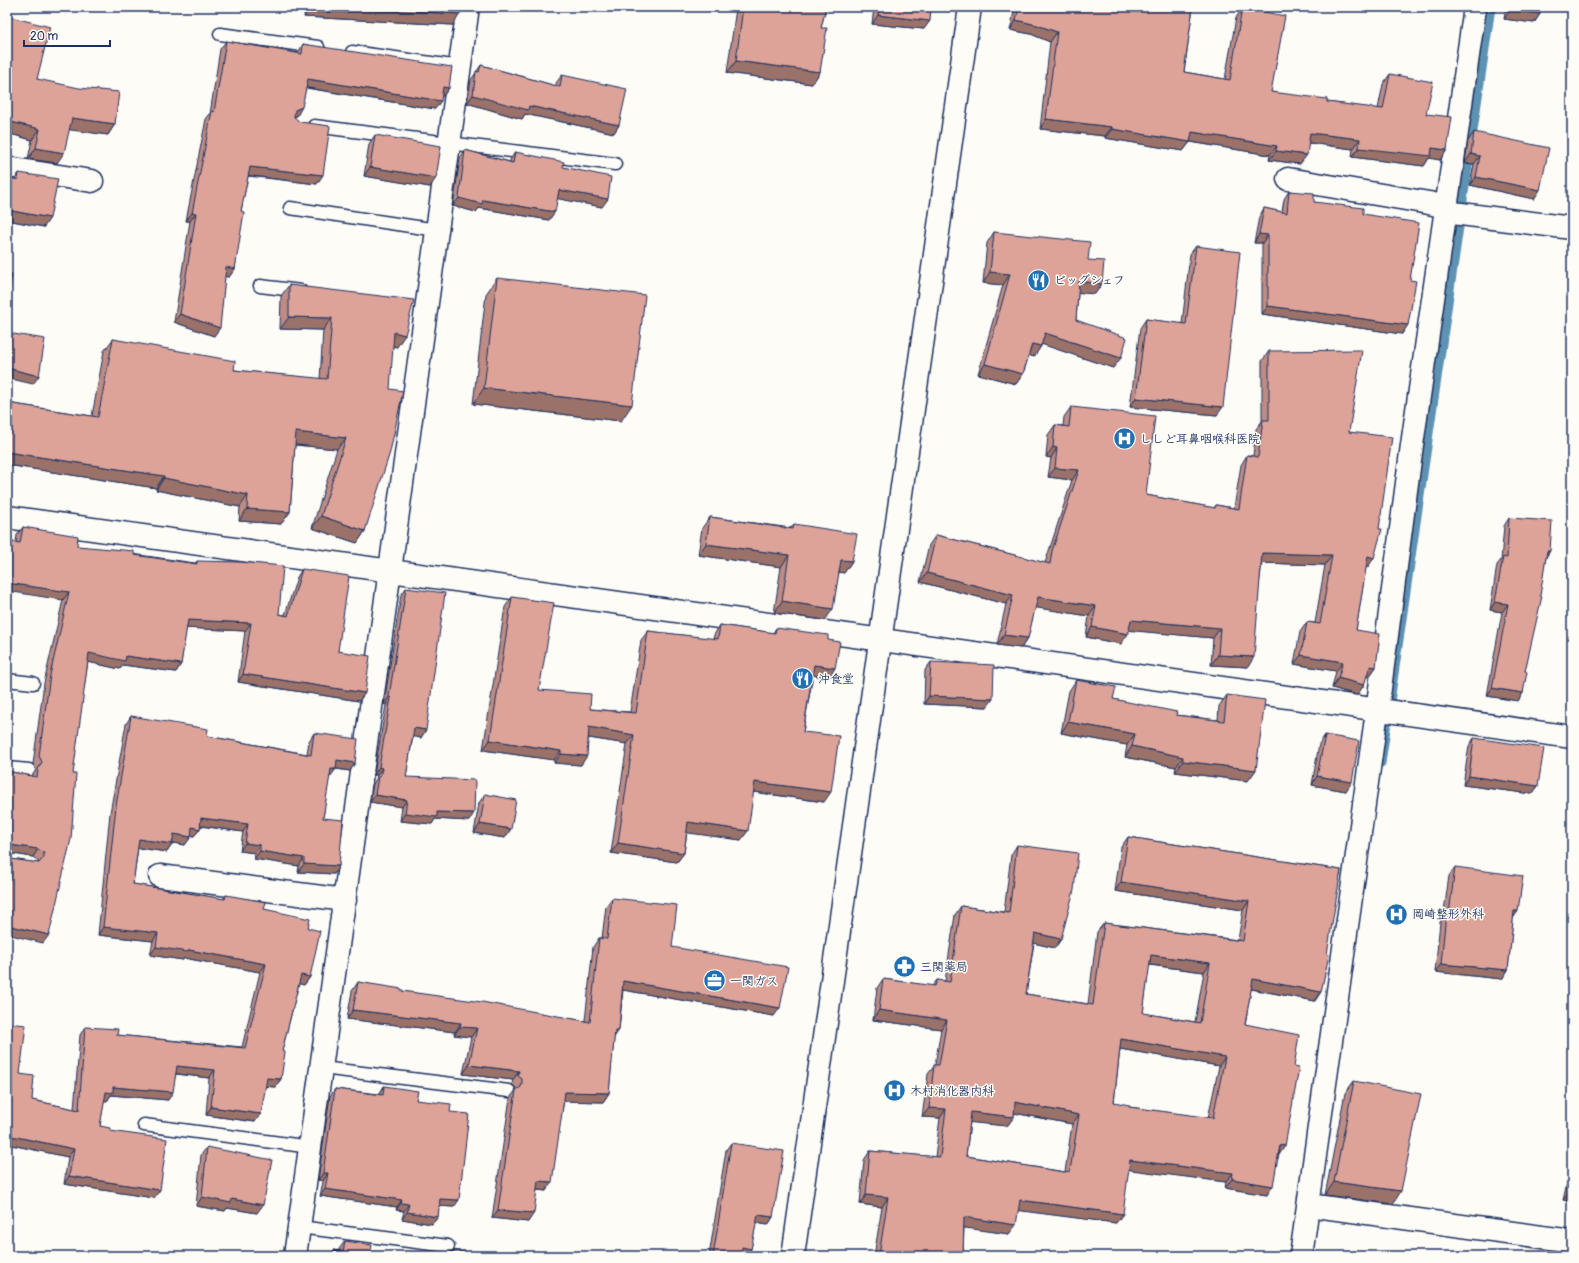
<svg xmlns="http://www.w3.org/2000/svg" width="1579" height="1263" viewBox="0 0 1579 1263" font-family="Pangolin,'Klee One',sans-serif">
	<rect width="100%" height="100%" fill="#fdfcf7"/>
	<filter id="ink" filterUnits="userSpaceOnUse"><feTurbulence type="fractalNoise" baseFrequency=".025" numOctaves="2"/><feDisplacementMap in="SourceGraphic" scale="8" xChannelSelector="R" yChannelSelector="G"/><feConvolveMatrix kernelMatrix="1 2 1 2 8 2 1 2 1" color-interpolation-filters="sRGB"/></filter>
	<g filter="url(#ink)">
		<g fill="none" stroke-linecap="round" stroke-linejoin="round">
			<path stroke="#5d92b2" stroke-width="9" d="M1381,763L1491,7"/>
			<defs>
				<path id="service" d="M220,34L318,47
					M352,52L460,67
					M314,126L615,164
					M290,208L437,230
					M260,286L301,291
					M7,680L33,683
					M7,768L29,770
					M322,1068L509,1091
					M144,1125L311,1147
					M299,1227L448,1246"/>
				<path id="minor" d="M7,168L92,181
					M1288,179L1429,203L1446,207L1453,213L1572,228
					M7,517C529,589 1050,667 1572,737
					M160,876L345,900
					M1308,1205L1572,1241
					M295,1256L468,7
					M1301,1256L1377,711L1412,445L1475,7"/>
				<path id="tertiary" d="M793,1256L970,7"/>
			</defs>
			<use href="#service" stroke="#1b2f5e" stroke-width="15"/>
			<use href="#minor" stroke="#1b2f5e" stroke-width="25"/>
			<use href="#tertiary" stroke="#1b2f5e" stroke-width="25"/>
			<use href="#service" stroke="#fdfcf7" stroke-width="12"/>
			<use href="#minor" stroke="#fdfcf7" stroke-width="22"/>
			<use href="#tertiary" stroke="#fdfcf7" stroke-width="22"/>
		</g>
		<path fill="#be8c84" stroke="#1b2f5e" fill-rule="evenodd" d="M305,7H461L453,25L304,17Z
			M732,7H826L821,28L820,72L812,84L727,73L736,8Z
			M874,7H931L924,29L872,24Z
			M1015,7H1193L1184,72L1225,79L1236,18L1242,8L1271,92L1327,102L1378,109L1383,84L1390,74L1426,114L1447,150L1440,160L1429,158L1424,166L1352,157L1353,149L1309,143L1300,164L1269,160L1270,155L1190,142L1183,151L1105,138V136L1040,129L1050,42L1031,34L1010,30Z
			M1506,7H1541L1540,14L1534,23L1504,19Z
			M7,16L37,79L115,124L108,135L69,129L57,163L28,159L32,140L7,133Z
			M226,41L298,53L303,44L449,88L443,96H441L435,109L306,88L297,116L294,117L317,184L248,176L241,211L235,269L229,277L225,276L214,336L174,322L190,221H186L206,119L210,114L220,49Z
			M481,65L556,86V83L562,75L619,125L614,133L525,114L522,119L467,103L471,80Z
			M1474,132L1534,199L1470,185L1474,164L1465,163L1468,141Z
			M375,135L430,187L364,176L369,144Z
			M465,150L510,162V160L515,152L563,167L602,207L557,198L549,220L479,208L476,212L453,206L460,158Z
			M19,173L44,227L7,220V177L15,179Z
			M1289,191L1314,202L1363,214L1402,334L1262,314V243H1254L1259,217L1264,208L1282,212L1284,199Z
			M994,232L1088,260L1095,294L1078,292L1076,320L1113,368L1042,344L1041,346L1034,357L1029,355L1023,374L1016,384L978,374L1003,285L983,283L987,243Z
			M1196,246L1217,415L1130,407L1140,328L1146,319L1182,324L1190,254Z
			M497,278L621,421L473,404L486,294Z
			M289,285L397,347L393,346L365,531L357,543L312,528L337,449L295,445L290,512L281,524L239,521L240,507L156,490V488L7,465V403L92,416L104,351L113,339L234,370L320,379L323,330L280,329L281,296Z
			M1269,351L1349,432L1368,567H1366L1356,630L1376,667L1369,677L1366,676L1364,685L1357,695L1332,688L1336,671L1294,664L1300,632L1307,622L1315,623L1325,565L1262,563L1248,667L1211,665L1213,638L1129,630L1121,644L1086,637L1089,616L1035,607L1028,638L1021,648L997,645L1006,604L920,582L929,545L936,535L1045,563L1072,480L1048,477L1051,458L1046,457L1048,435L1055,425L1063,426L1064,417L1071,407L1146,495L1214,508L1216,505L1234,508L1241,465L1247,455L1253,456L1256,429L1262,421V361Z
			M710,517L791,528L794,524L852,561L844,573L839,572L825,620L774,613L781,567L698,555L702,528Z
			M1509,518L1546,557L1525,671L1523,693L1518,701L1487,696L1502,612L1490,610L1497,565L1501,560L1504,526Z
			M23,527L77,546L195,563L197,561L279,614L285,615L297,577L302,569L338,651L365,693L359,701L238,682L245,631L186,628L181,664L176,672L123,665L120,669L88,662L43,943L11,859L38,863V861L33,857L7,853V771L32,776L36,770L33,764L44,683L63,600L16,542L17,535Z
			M406,588L421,738L413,736L406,777L469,821L435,819L432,824L400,821L402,807L370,802L373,784L376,779L377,775H374L386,705L384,704L401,595Z
			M512,597L539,690L590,709L630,712L641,640L648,631L713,639L714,635L720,625L773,633L776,628L828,640L829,678L813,675L803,732L824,802L753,792L741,840L687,832L684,853L677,862L611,853L627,744L589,738L581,765L554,763V760L483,750L505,607Z
			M931,662L987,707L924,704L925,670Z
			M1076,680L1113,699L1176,715L1218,720L1219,706L1227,695L1248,781L1175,772L1176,767L1125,757L1127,745L1061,733L1069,691Z
			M131,716L207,736L307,754L309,741L314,733L355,763L350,771L336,769L329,777L323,818L339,866L334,874L298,872L299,866L254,859L255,853L240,851L243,832L200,826V829L194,836H191L185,845L173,843L167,852L138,848L133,884L223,899L226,895L264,909L308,928L310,977L304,985L299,983L282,1051L281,1079L275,1087L265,1086L255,1122L206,1115L209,1078L176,1074L168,1100L111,1095L107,1101L104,1100L100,1126L110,1131L154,1198L64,1184L68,1157L7,1144V1023L20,1074L32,1100L74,1109L80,1035L85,1027L117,1035L242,1047L260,972L184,958L183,960L150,955L153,941L98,935L110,813L126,724Z
			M1325,735L1346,791L1312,785L1319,744Z
			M1474,738L1538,786L1532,794L1463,785L1469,746Z
			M485,794L505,838L474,833L479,803Z
			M1128,837L1341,870L1315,1001L1251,989L1245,1024L1279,1155L1267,1195L1225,1188L1226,1182L1128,1169L1116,1223L1018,1210L1009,1234L964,1227L963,1256H874L882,1207L860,1204L864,1160L870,1151L935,1157L940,1118L922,1117L928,1074L935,1065L941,1029L873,1020L877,988L883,979L932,986L937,980L945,981L955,915L961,906L1004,912L1011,855L1017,845L1061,939L1055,948L1034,943L1026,994L1088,1004L1097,932L1104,923L1238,940L1243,910L1115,891L1121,847ZM1149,965L1204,972L1195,1022L1143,1013ZM1120,1049L1219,1066L1208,1118L1129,1107L1114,1102ZM1014,1113L1072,1124L1065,1172L966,1156L970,1122L1007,1126L1014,1117Z
			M1455,867L1518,911L1513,918L1508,970L1502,979L1435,972L1440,922L1443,918L1449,876Z
			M612,898L672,947L774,1016L623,990L619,1030L614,1037L609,1093L603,1102L564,1101L546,1191L537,1190L528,1222L492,1218L510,1098L516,1090V1088L512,1084L513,1080L463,1074L471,1037L454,1035L455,1032L347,1019L352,991L358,982L402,991L585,1021L593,947L599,938H602L606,906Z
			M1354,1081L1393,1204L1325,1195L1345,1093Z
			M384,1086L416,1100L450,1112L454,1207L439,1206L438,1217L432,1224L402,1219L404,1211L396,1210L397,1207L320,1196L323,1181L318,1180L330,1096L335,1089L379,1094Z
			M731,1143L773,1217L768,1225L756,1223L751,1249L746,1256H709L726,1150Z
			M207,1147L257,1213L227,1208L225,1211L196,1206L201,1155Z
			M1572,1167V1202L1563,1200L1570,1170Z
			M345,1241L370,1256H330L334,1250L339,1251V1249Z
			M454,1251L497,1256H451Z"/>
		<path fill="#9b726b" stroke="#1b2f5e" d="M310,7H326L460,14L453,25L304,17Z
			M1510,10L1540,14L1534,23L1504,19Z
			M878,15L930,21L924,29L872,24Z
			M1016,20L1037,25L1057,32L1050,42L1031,34L1010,30Z
			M736,61L820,72L812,84L727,73Z
			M308,79L441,101L435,109L302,87Z
			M443,87L449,88L443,96L437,95Z
			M473,95L529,106L619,125L614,133L525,114L522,119L467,103Z
			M302,107L297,116L289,118L295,110Z
			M72,118L115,124L108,135L64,129Z
			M1046,119L1112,127L1105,136L1040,129Z
			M7,121L40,129L32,140L7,133Z
			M1112,129L1190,142L1183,151L1105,138Z
			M1192,132L1277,146L1270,155L1185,141Z
			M1310,133L1360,139L1353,149L1303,142Z
			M36,148L64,153L57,163L28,159Z
			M1359,148H1432L1447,150L1440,160L1429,158L1424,166L1352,157Z
			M1276,151L1307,155L1300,164L1269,160Z
			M1471,154L1480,156L1474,164L1465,163Z
			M250,167L323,175L317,184L244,175Z
			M370,167L436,178L430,187L364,176Z
			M1476,177L1540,190L1534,199L1470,185Z
			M559,190L608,199L602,207L554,198Z
			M459,198L483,200L555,212L549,220L479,208L476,212L453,206Z
			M7,210L50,218L44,227L7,220Z
			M192,213H196L190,221H186Z
			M1259,234L1268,235L1262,243H1254Z
			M226,267L235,269L229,277L220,276Z
			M990,272L1010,274L1003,285L983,283Z
			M1079,281L1102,284L1095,294L1072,292Z
			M1268,306L1408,325L1402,334L1262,314Z
			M180,314L220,328L214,336L174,322Z
			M289,317L332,318L323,330L280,329Z
			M394,332L405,335L397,347L386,344Z
			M1045,333L1121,358L1113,368L1038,343Z
			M1032,344L1041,346L1034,357L1025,354Z
			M985,364L1023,374L1016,384L978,374Z
			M7,368L39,376L33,384L7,378Z
			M484,388L632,405L621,421L473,404Z
			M1136,398L1223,407L1217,415L1130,407Z
			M296,432L346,438L337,449L287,444Z
			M1053,447L1057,448L1051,458L1046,457Z
			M7,452L164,476L156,488L7,465Z
			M1055,468L1079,470L1072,480L1048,477Z
			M164,478L248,495L240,507L156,490Z
			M247,509L290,512L281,524L239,521Z
			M321,516L365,531L357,543L312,528Z
			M706,544L789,555L781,567L698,555Z
			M1547,551H1550L1545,559Z
			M1262,553L1332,555L1325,565L1256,563Z
			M1368,556L1374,558L1368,567L1361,566Z
			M841,560L852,561L844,573L833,571Z
			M927,573L1013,595L1006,604L920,582Z
			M7,583L69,592L63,600L7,591Z
			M1038,597L1096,606L1089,616L1031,607Z
			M782,601L833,609L825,620L774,613Z
			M1495,602L1508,604L1502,612L1490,610Z
			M188,620L251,623L245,631L182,628Z
			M1131,620L1220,628L1213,638L1124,630Z
			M1092,627L1128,634L1121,644L1086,637Z
			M1004,635L1028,638L1021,648L997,645Z
			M89,653L126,656L181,664L176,672L123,665L120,669L83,661Z
			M1218,655L1254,657L1248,667L1211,665Z
			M1301,655L1343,662L1336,671L1294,664Z
			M814,665L835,668L829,678L808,674Z
			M1370,666L1376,667L1369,677L1363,676Z
			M243,674L365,693L359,701L238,682Z
			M1338,678L1364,685L1357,695L1332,688Z
			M1492,688L1523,693L1518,701L1487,696Z
			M929,696L993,699L987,707L924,704Z
			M389,697L391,698L386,705L384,704Z
			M1068,722L1135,734L1127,745L1061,733Z
			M589,727L634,735L627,744L583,737Z
			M414,728L426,730L421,738L409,736Z
			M490,740L561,751L554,760L483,750Z
			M1132,746L1183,757L1176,767L1125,757Z
			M561,754L587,756L581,765L554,763Z
			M337,760L355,763L350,771L331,768Z
			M1183,761L1256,770L1248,781L1175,772Z
			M379,767L382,768L377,775H374Z
			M331,769H336L330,777L325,776Z
			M1317,776L1352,782L1346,791L1312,785Z
			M1469,776L1538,786L1532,794L1463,785Z
			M755,782L831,792L824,802L748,791Z
			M375,795L407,800L402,807L370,802Z
			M437,812L474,813L469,821L435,819L432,824L400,821L405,813Z
			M201,818L248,824L243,832L196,825Z
			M688,822L748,831L741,840L681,832Z
			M480,824L511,829L505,838L474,833Z
			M192,827L200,829L194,836L187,835Z
			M174,834L191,837L185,845L169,842Z
			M139,839L172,844L167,852L133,847Z
			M245,843L260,845L255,853L240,851Z
			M618,843L684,853L677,862L611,853Z
			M10,845L38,849L33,857L7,853V847Z
			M260,851L304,858L299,866L254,859Z
			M304,864L339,866L334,874L298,872Z
			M1121,882L1249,901L1243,910L1115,891Z
			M1514,911H1518L1512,920Z
			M7,925L49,935L43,943L7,934Z
			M103,927L158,933L153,941L98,935Z
			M1035,933L1061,939L1055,948L1029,942Z
			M156,947L189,950L266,964L260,972L184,958L183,960L150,955Z
			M1151,955L1210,963L1204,972L1144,964Z
			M1441,964L1508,970L1502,979L1435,972Z
			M301,975L310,977L304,985L295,983Z
			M1253,979L1321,992L1315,1001L1247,988Z
			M623,981L780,1008L774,1016L617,989Z
			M353,1010L461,1023L455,1032L347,1019Z
			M879,1010L947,1020L941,1029L873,1020Z
			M460,1027L477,1028L471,1037L454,1035Z
			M615,1030H619L613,1039Z
			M1121,1039L1225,1057L1219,1066L1114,1048Z
			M469,1065L519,1071L513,1080L463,1074Z
			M177,1066L215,1070L209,1078L171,1073Z
			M267,1078L281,1079L275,1087L261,1086Z
			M113,1087L173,1092L168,1100L111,1095L107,1101L100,1100L106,1092Z
			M565,1092L609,1093L603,1102L559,1101Z
			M1015,1102L1079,1115L1072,1124L1009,1112Z
			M211,1107L261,1114L255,1122L206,1115Z
			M929,1108L946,1109L940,1118L922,1117Z
			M971,1112L1014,1117L1007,1126L965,1122Z
			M7,1135L74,1149L68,1157L7,1144Z
			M1280,1145L1285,1146L1279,1155Z
			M1130,1160L1233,1173L1226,1182L1123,1169Z
			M323,1173H328L323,1181L318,1180Z
			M69,1176L160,1190L154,1198L64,1184Z
			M1232,1179L1273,1186L1267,1195L1225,1188Z
			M538,1181L552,1182L546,1191L532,1189Z
			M1334,1182L1401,1191L1393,1204L1325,1195Z
			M325,1189L402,1200L397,1207L320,1196Z
			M1570,1191H1572V1202L1563,1200Z
			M866,1195L888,1197L882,1207L860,1204Z
			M202,1197L232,1199L263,1205L257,1213L227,1208L225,1211L196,1206Z
			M440,1199L459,1200L454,1207L435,1206Z
			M1020,1200L1123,1214L1116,1223L1014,1210Z
			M401,1203L409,1204L404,1211L396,1210Z
			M498,1210L534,1213L528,1222L492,1218Z
			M407,1212L438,1217L432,1224L402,1219Z
			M758,1215L773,1217L768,1225L752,1222Z
			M964,1217L1016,1225L1009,1234L958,1227Z
			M742,1247L751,1249L746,1256L737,1255Z"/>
		<path fill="#dda399" stroke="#1b2f5e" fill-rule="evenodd" d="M326,7H461L460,14Z
			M743,7H826L821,28H827L820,72L736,61Z
			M879,7H931L930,21L878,15Z
			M1019,7H1193L1184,72L1230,80L1242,8L1285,16L1271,92L1327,99V102L1383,109L1390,74L1433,82L1426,114L1452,117L1447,150L1432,148L1431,156L1359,148L1360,139L1310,133L1307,155L1276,151L1277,146L1192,132L1190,142L1112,129V127L1046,119L1057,32L1037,25L1016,20Z
			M1510,7H1541L1540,14L1510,10Z
			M7,16L50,27L37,79L79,88L119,92L115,124L72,118L64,153L36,148L40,129L7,121Z
			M226,41L302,54L303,44L452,67L449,88L443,87L441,101L308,79L302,107L295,110L294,117L300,122L330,126L323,175L250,167L241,211L244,212L235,269L226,267L220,328L180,314L196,213H192L212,111L214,112Z
			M481,65L560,87L562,75L627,89L619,125L529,106L528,110L473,95L476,71L479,72Z
			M1474,132L1549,148L1540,190L1476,177L1480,156L1471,154Z
			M375,135L441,146L436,178L370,167Z
			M465,150L513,163L515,152L564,162L563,167L611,177L608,199L559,190L555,212L483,200L482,204L459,198Z
			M19,173L58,179L50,218L7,210V177L18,180Z
			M1289,191L1314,193V202L1363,208V214L1419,223L1410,280L1416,281L1408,325L1268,306V235L1259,234L1264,208L1287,213Z
			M994,232L1090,242L1088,260L1104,261L1102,284L1079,281L1076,320L1127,338L1121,358L1045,333L1041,346L1032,344L1023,374L985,364L1010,274L990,272Z
			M1196,246L1240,252L1223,407L1136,398L1146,319L1186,324Z
			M7,273L12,274L7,305Z
			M497,278L645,295L632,405L484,388Z
			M289,285L414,300L405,335L394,332L390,389L403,391L390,452L365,531L321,516L346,438L296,432L290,512L247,509L248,495L164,478V476L7,452V403L98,417L113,339L235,361L234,370L327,379L332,318L289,317Z
			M7,333L45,339L39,376L7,368Z
			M1362,350L1349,432L1392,437L1379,529H1382L1374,558L1368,556L1356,630L1380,634L1376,667L1370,666L1364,685L1338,678L1343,662L1301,655L1307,622L1320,624L1332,555L1262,553L1254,657L1218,655L1220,628L1131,620L1128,634L1092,627L1096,606L1038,597L1028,638L1004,635L1013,595L927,573L936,535L1050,564L1052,551L1079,470L1055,468L1057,448L1053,447L1055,425L1069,427L1071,407L1155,416L1146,495L1215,508L1216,505L1239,509L1247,455L1258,457L1263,420H1269V351Z
			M710,517L793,529L794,524L857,534L852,561L841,560L833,609L782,601L789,555L706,544Z
			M1509,518L1552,521L1550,551H1547L1540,596H1542L1525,671L1527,672L1523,693L1492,688L1508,604L1495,602L1503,557L1507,558Z
			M23,527L78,536L77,546L134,551V555L197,564V561L240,562L283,566L279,614L288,616L302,569L349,576L338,651L370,656L365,693L243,674L251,623L188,620L181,664L126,656L125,661L89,653L73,774H76L71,839L49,935L7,925V855L11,859L39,863L44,857V853L38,849L10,845L7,847V771L37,777L38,769L42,762L39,756L50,675L69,592L7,583V541L20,543Z
			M406,588L445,593L426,730L414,728L406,777L475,780L474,813L437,812V817L405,813L407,800L375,795L378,777H380L382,768L379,767L391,698L389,697Z
			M512,597L554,603L539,690L591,694L590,709L636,713L648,631L718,639L720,625L775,633L776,628L828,635V640L840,642L835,668L814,665L803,732L839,736L831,792L755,782L748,831L688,822L684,853L618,843L634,735L589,727L587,756L561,754V751L490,740Z
			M931,662L994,665L993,699L929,696Z
			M1076,680L1116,687L1113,699L1177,712L1176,715L1224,721L1227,695L1265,700L1256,770L1183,761V757L1132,746L1135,734L1068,722Z
			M131,716L208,729L207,736L311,755L314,733L358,739L355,763L337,760L336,769H331L323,818L343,820L339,866L304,864V858L260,851V845L245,843L248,824L201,818L200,829L192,827L191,837L174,834L172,844L139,839L133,884L225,899L226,895L266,902L264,909L310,919L308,928L320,931L310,977L301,975L282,1051L285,1052L281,1079L267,1078L261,1114L211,1107L215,1070L177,1066L173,1092L113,1087V1093L106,1092L100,1126L110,1128V1131L167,1139L160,1190L69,1176L74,1149L7,1135V1023L26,1025L20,1074L34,1076L32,1100L79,1110L85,1027L118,1029L117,1035L245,1048L266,964L189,950L188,952L156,947L158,933L103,927L116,806Z
			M1325,735L1359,741L1352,782L1317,776Z
			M1474,738L1544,748L1538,786L1469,776Z
			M485,794L516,800L511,829L480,824Z
			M1128,837L1341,870L1327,954L1329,955L1321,992L1253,979L1245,1024L1299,1035L1294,1067L1299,1068L1285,1146L1280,1145L1273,1186L1232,1179L1233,1173L1130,1160L1123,1214L1020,1200L1016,1225L964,1217L963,1256H879L888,1197L866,1195L870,1151L940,1157L946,1109L929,1108L934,1065H939L947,1020L879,1010L883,979L935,986L937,980L950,982L961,906L1009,913L1017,845L1078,853L1074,890L1061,939L1035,933L1026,994L1093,1005L1104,923L1243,941L1249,901L1121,882ZM1151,955L1210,963L1200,1023L1143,1013ZM1121,1039L1225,1057L1213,1118L1129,1107V1105L1114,1102ZM1015,1102L1079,1115L1070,1171L1064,1172L966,1156L971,1112L1014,1117Z
			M1455,867L1523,876L1518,911H1514L1508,970L1441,964L1446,914H1449Z
			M612,898L677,905L672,947L788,967L780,1008L623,981L619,1030H615L609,1093L565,1092L552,1182L538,1181L534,1213L498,1210L516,1090L521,1087L522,1084V1079L518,1076L519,1071L469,1065L477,1028L460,1027L461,1023L353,1010L358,982L402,989V991L482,1002L590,1022L599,938L607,939Z
			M1354,1081L1421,1094L1401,1191L1334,1182Z
			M384,1086L418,1091L416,1100L451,1104L450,1112L469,1114L459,1200L440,1199L438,1217L407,1212L409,1204L401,1203L402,1200L325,1189L328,1173H323L335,1089L383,1095Z
			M731,1143L784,1151L773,1217L758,1215L751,1249L742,1247L741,1256H713Z
			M207,1147L272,1160L263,1205L232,1199L231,1203L202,1197Z
			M1572,1180V1191H1570Z
			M345,1241L372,1245L370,1256H333L334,1250L343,1252Z
			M454,1251L497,1256H454Z"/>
	</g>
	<defs>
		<symbol id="restaurant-disc" viewBox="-11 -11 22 22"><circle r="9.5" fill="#1f6fb2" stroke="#fdfcf7"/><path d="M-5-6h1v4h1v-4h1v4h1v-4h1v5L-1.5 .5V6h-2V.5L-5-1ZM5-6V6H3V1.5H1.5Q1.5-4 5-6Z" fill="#fff"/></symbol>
		<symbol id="hospital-disc" viewBox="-11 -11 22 22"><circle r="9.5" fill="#1f6fb2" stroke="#fdfcf7"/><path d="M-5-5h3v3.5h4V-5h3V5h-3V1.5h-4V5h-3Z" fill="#fff"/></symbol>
		<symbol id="pharmacy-disc" viewBox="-11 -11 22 22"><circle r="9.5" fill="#1f6fb2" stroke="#fdfcf7"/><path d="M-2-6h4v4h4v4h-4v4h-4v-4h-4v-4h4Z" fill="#fff"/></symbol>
		<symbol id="office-disc" viewBox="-11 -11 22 22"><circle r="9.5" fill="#1f6fb2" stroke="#fdfcf7"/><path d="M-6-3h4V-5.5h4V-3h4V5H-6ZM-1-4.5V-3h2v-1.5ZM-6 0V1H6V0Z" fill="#fff"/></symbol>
	</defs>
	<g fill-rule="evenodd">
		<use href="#restaurant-disc" x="1026" y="268" width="25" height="25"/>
		<use href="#hospital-disc" x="1112" y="426" width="25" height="25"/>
		<use href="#restaurant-disc" x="790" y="666" width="25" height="25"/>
		<use href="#hospital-disc" x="1384" y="902" width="25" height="25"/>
		<use href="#pharmacy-disc" x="892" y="954" width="25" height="25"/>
		<use href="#office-disc" x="702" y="968" width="25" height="25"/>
		<use href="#hospital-disc" x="882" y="1078" width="25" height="25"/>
	</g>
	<g text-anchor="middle" stroke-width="3" stroke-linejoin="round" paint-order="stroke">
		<g font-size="12" font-weight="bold" fill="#1b2f5e" stroke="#fdfcf7" text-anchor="start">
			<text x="1054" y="284">ビッグシェフ</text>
			<text x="1140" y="443">ししど耳鼻咽喉科医院</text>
			<text x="818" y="683">沖食堂</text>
			<text x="1412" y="918">岡崎整形外科</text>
			<text x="920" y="971">三関薬局</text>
			<text x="730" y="985">一関ガス</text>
			<text x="910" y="1095">木村消化器内科</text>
		</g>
	</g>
	<rect width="1579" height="1263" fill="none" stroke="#fdfcf7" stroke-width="24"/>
	<rect x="12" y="12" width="1555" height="1239" fill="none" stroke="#1b2f5e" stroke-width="1.5" filter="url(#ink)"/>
	<path d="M24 40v6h86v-6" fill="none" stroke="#1b2f5e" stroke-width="2"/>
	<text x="30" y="40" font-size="12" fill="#1b2f5e" stroke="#fdfcf7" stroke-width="3" paint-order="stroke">20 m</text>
</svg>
